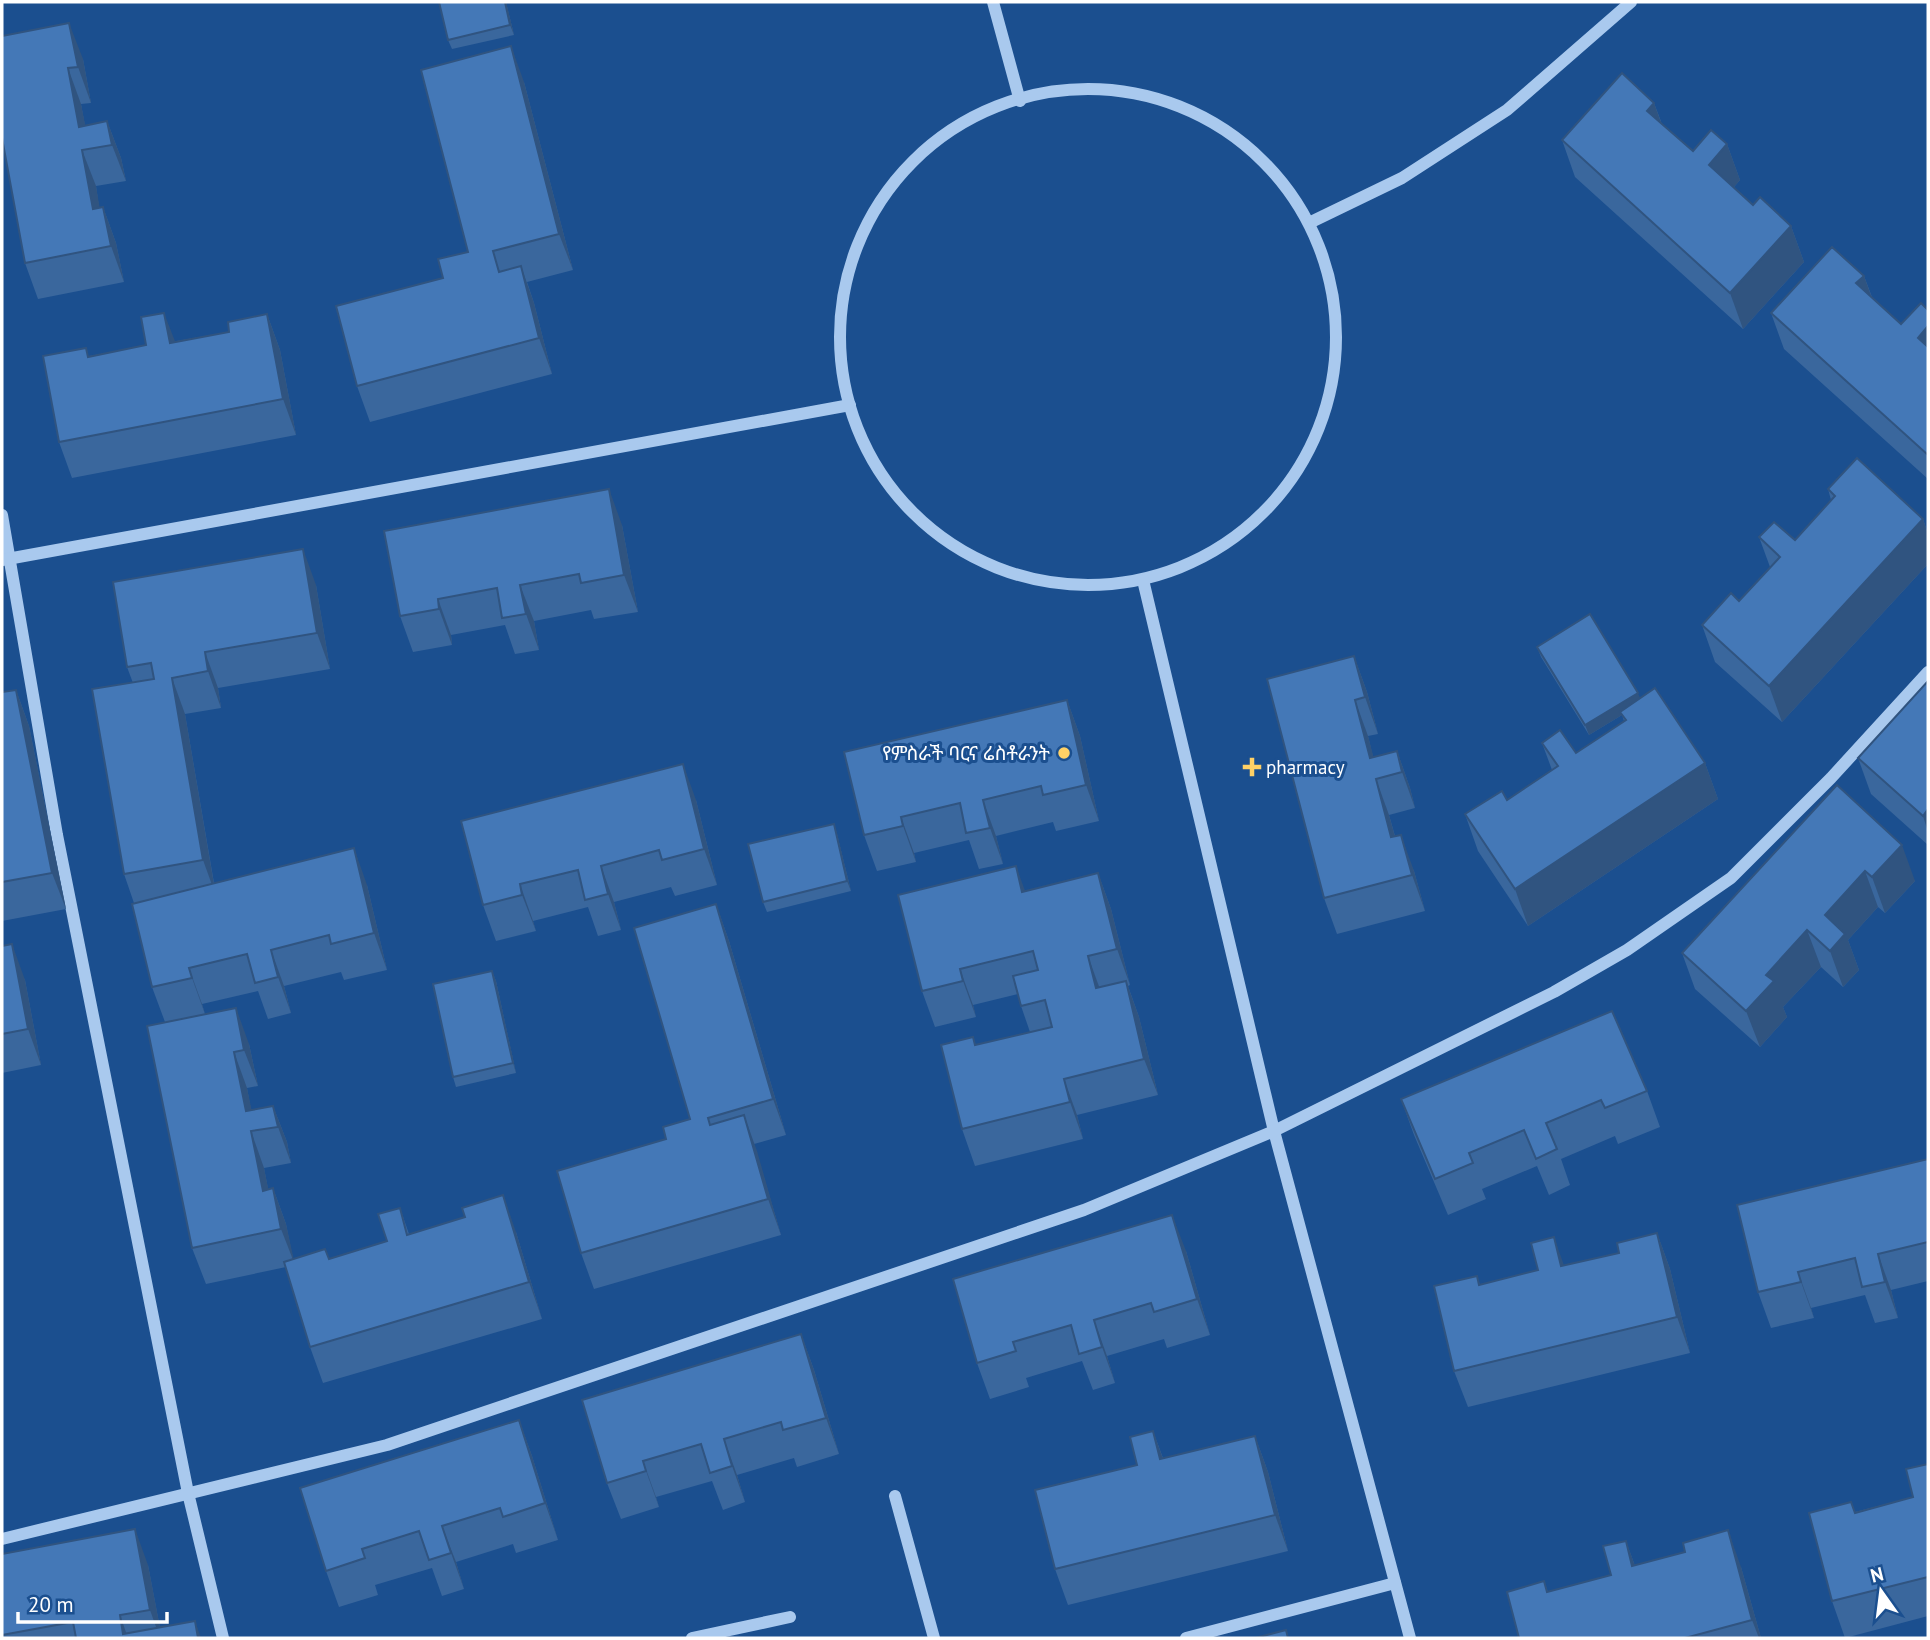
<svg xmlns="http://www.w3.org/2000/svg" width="1930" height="1640" font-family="'PT Sans','Noto Sans Ethiopic',sans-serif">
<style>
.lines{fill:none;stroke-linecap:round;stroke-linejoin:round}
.minor{stroke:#a9c9ee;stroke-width:12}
.wall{fill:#3a679d}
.shaded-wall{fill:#305480}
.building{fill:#4478b7;stroke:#305480;stroke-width:2}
.poi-dot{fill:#ffd166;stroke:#1b4f8f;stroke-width:2.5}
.labels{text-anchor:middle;stroke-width:6;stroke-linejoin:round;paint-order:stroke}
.poi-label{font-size:19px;fill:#fff;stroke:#1b4f8f;text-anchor:end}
</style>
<rect width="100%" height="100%" fill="#1b4f8f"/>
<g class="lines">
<g class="minor">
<polyline points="993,2 1020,101"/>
<circle cx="1088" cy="337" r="248"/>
<polyline points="1309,223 1402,178 1507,110 1631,2"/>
<polyline points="2,515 57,835 188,1493 223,1638"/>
<polyline points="2,560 850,405"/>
<polyline points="1143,580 1274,1131 1410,1638"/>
<polyline points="895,1496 934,1638"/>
<polyline points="2,1539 387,1445 1084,1210 1274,1131 1554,992 1627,950 1731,878 1831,778 1928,672"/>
<polyline points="692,1638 790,1617"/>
<polyline points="1186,1638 1395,1583"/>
</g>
</g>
<g class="wall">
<polygon points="439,2 506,2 514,35 452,49 448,40"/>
<polygon points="2,36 83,59 91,103 81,104 85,126 107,121 121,158 126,181 96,186 99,207 103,207 116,243 124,282 38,299 25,263"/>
<polygon points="524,82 573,270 527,282 534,303 552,374 370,422 357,386 443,278 468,252"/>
<polygon points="1654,103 1662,124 1693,151 1727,144 1740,180 1734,187 1753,205 1791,226 1804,262 1743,329 1575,177 1562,140"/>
<polygon points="1864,276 1872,297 1901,324 1928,310 1928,479 1784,349 1771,313"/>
<polygon points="267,314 280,350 296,435 72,478 59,442 89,356 229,332"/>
<polygon points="1828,489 1923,519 1928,534 1928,564 1782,722 1715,662 1702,625 1739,601 1770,567 1759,537 1795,540 1831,500"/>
<polygon points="622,525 638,612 594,619 591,610 534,621 539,650 515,654 505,625 451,635 452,645 413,652 400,616 384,531"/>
<polygon points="316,585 330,669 218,688 221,708 185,714 214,883 367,885 387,970 344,980 341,972 284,986 291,1013 268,1019 258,991 202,1004 205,1014 249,1044 258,1086 247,1088 251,1110 273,1106 287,1142 291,1163 264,1168 268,1189 273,1188 286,1224 293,1259 329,1259 387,1241 400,1208 409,1234 516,1232 542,1319 323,1383 310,1347 286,1267 206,1284 192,1248 165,1022 152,987 134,903 124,874 133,683 127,667"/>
<polygon points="1537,647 1640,698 1705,763 1718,799 1528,926 1478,851 1465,814 1507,800 1552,770 1542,743 1576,753 1624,721 1622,715 1589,735 1541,657"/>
<polygon points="1354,656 1367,692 1378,734 1368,736 1373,757 1397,751 1410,788 1415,808 1389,815 1395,836 1414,871 1425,911 1337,934 1324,898"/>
<polygon points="1928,681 1928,845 1871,794 1858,758"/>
<polygon points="16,690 29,726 66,909 2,921 2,692"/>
<polygon points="1067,700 1080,736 1099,821 1056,831 1053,822 996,836 1003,864 979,869 969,840 914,853 916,862 877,871 864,835"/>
<polygon points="1837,785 1915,881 1885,913 1878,907 1848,940 1859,970 1843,987 1821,967 1783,1007 1787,1017 1760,1047 1695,989 1682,953"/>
<polygon points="696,800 717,885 675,896 671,887 614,902 621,930 598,936 588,907 533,921 536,931 496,941 483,905 461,821"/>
<polygon points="834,824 837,834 851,891 767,912 763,902"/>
<polygon points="1098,873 1111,909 1130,985 1128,986 1139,1017 1158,1095 1077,1115 1083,1139 975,1166 962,1129 976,1045 1030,1032 1021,1006 1018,994 973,1005 976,1017 935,1027 922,991 1025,891"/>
<polygon points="716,904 729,941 786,1135 754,1144 781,1235 594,1289 581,1253 666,1139 690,1119"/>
<polygon points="2,946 25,980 41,1065 2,1073"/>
<polygon points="492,971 496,981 516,1073 456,1087 453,1077"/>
<polygon points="1647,1091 1660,1127 1618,1144 1615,1136 1561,1159 1570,1185 1549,1195 1537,1166 1482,1189 1486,1199 1448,1215 1414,1135 1401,1099"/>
<polygon points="1928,1159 1928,1281 1891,1290 1898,1318 1875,1323 1865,1295 1811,1308 1814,1318 1771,1328 1758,1292"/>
<polygon points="1657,1233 1670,1269 1690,1353 1468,1407 1454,1371 1477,1276 1480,1285 1619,1253"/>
<polygon points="1186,1251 1210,1335 1167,1348 1164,1339 1107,1356 1115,1383 1093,1390 1082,1361 1026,1378 1029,1387 990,1399 977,1363 953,1279"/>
<polygon points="801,1334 814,1370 839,1454 797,1467 794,1458 737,1475 745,1502 723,1510 712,1481 656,1497 659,1507 621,1519 607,1483"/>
<polygon points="519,1420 532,1456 558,1540 516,1553 513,1544 456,1562 464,1589 442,1596 432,1568 375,1585 378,1595 339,1607 326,1571"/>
<polygon points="1153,1431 1163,1458 1255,1436 1268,1472 1288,1551 1068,1605 1055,1569 1137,1465"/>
<polygon points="1928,1464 1928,1616 1845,1638 1832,1601 1855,1512 1913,1497"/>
<polygon points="1626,1541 1635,1566 1741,1567 1761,1638 1519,1638 1544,1581 1548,1592 1611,1575"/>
<polygon points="2,1554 148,1565 160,1628 201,1638 2,1638"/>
</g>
<g class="shaded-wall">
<polygon points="505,2 506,2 514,35 510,25"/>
<polygon points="69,23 83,59 91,103 78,67"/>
<polygon points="511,46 524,82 573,270 559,234"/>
<polygon points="68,68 81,104 90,149 79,127"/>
<polygon points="1654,103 1667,139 1647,111"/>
<polygon points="107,121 121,158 126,181 112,145"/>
<polygon points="1727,144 1740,180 1722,201 1709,165"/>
<polygon points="82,150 96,186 106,245 93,209"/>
<polygon points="103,207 116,243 124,282 111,246"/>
<polygon points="1791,226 1804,262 1743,329 1730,293"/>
<polygon points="521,266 534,303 552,374 539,338"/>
<polygon points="1864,276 1877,312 1856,283"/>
<polygon points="164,313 178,349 170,343"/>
<polygon points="267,314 280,350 296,435 283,399"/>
<polygon points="1928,326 1928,365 1918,338"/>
<polygon points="609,489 622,525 638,612 624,575"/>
<polygon points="1923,519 1928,534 1928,564 1782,722 1769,686"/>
<polygon points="303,549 316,585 330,669 317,633"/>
<polygon points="520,585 534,621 539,650 526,614"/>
<polygon points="438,599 451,635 452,645 439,609"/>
<polygon points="205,652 218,688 221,708 208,671"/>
<polygon points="1354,656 1367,692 1378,734 1365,697"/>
<polygon points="172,678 185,714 216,896 203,860"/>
<polygon points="16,690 29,726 66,909 52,873"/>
<polygon points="1638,693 1642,703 1620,712 1622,715 1589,735 1585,725"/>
<polygon points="1067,700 1080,736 1099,821 1086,785"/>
<polygon points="1355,700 1368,736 1379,778 1370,758"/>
<polygon points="1397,751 1410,788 1415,808 1402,772"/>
<polygon points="1705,763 1718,799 1528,926 1515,889"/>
<polygon points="683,764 696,800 717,885 704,849"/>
<polygon points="1376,779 1389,815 1405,873 1391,837"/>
<polygon points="983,800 996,836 1003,864 990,828"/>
<polygon points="1928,809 1928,832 1923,816"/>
<polygon points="901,817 914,853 916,862 903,826"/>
<polygon points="834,824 837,834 851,891 847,881"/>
<polygon points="1401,835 1414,871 1425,911 1412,875"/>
<polygon points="1902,845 1915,881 1885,913 1872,877"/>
<polygon points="354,848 367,885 387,970 374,933"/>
<polygon points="601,866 614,902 621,930 608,894"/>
<polygon points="1016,866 1029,902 1022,892"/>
<polygon points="1865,871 1878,907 1848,940 1859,970 1843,987 1830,951 1825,915"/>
<polygon points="1098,873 1111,909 1130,985 1117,949"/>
<polygon points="520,884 533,921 536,931 522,895"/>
<polygon points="716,904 729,941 786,1135 773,1099"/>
<polygon points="1807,930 1821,967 1783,1007 1787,1017 1760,1047 1746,1011 1766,975"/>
<polygon points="12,944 25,980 41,1065 28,1029"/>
<polygon points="271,950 284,986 291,1013 278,977"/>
<polygon points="1088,956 1101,992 1096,988"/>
<polygon points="189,968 202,1004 205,1014 192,978"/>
<polygon points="960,969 973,1005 976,1017 963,981"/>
<polygon points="492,971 496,981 516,1073 513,1063"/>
<polygon points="1126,981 1139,1017 1158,1095 1144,1059"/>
<polygon points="236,1008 249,1044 258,1086 244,1050"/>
<polygon points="234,1052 247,1088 256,1131 246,1111"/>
<polygon points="1064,1079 1077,1115 1083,1139 1070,1102"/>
<polygon points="273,1106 287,1142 291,1163 278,1127"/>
<polygon points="744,1115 757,1151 781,1235 768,1199"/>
<polygon points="251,1131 264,1168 276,1227 263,1191"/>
<polygon points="273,1188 286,1224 295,1265 281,1229"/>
<polygon points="503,1195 516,1232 542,1319 529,1282"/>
<polygon points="1172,1215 1186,1251 1210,1335 1197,1299"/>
<polygon points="1657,1233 1670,1269 1690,1353 1677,1317"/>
<polygon points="1554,1237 1567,1274 1561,1266"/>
<polygon points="1878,1254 1891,1290 1898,1318 1885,1282"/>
<polygon points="1798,1272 1811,1308 1814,1318 1801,1282"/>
<polygon points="1094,1320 1107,1356 1115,1383 1102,1347"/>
<polygon points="801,1334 814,1370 839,1454 826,1418"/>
<polygon points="519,1420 532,1456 558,1540 545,1503"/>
<polygon points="1153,1431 1166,1467 1160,1459"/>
<polygon points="1255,1436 1268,1472 1288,1551 1275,1515"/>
<polygon points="724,1439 737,1475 745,1502 732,1466"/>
<polygon points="643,1461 656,1497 659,1507 646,1471"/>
<polygon points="442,1526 456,1562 464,1589 451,1553"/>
<polygon points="135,1529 148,1565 162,1638 160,1638 150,1610"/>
<polygon points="1728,1530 1741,1567 1761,1638 1759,1638 1752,1620"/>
<polygon points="1626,1541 1639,1577 1632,1566"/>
<polygon points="120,1615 128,1638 123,1634"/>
<polygon points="195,1621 201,1638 198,1638"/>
</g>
<g class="building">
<polygon points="439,2 505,2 510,25 448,40"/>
<polygon points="69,23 78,67 68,68 79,127 107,121 112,145 82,150 93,209 103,207 111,246 25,263 2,138 2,36"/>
<polygon points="511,46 559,234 493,251 499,272 521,266 539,338 357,386 336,306 443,278 438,259 468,252 421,70"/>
<polygon points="1622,73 1654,103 1647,111 1693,151 1711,130 1727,144 1709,165 1753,205 1760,197 1791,226 1730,293 1562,140"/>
<polygon points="1832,247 1864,276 1856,283 1901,324 1921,303 1928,310 1928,326 1918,338 1928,347 1928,455 1771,313"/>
<polygon points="164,313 170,343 229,332 228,322 267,314 283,399 59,442 43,356 86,348 88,357 146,345 141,317"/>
<polygon points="1857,458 1923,519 1769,686 1702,625 1731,593 1739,601 1780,557 1759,537 1774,522 1795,540 1835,496 1828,489"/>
<polygon points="609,489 624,575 581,583 579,574 520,585 526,614 502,618 497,588 438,599 439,609 400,616 384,531"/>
<polygon points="303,549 317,633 205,652 208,671 172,678 203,860 124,874 92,689 154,679 151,663 127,667 113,582"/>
<polygon points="1590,614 1638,693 1585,725 1537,647"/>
<polygon points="1354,656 1365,697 1355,700 1370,758 1397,751 1402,772 1376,779 1391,837 1401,835 1412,875 1324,898 1267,679"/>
<polygon points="1928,681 1928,809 1923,816 1858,758"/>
<polygon points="1655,688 1705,763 1515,889 1465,814 1502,791 1507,800 1558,766 1542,743 1560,730 1576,753 1626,720 1620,712"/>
<polygon points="16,690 52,873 2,882 2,692"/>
<polygon points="1067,700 1086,785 1043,795 1041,786 983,800 990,828 966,833 960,803 901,817 903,826 864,835 844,752"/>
<polygon points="683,764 704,849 662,860 659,850 601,866 608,894 585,900 578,870 520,884 522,895 483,905 461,821"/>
<polygon points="1837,785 1902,845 1872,877 1865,871 1825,915 1845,934 1830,951 1807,930 1766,975 1774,981 1746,1011 1682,953"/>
<polygon points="834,824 847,881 763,902 748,844"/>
<polygon points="354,848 374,933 331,944 329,935 271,950 278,977 255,983 247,954 189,968 192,978 152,987 132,904"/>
<polygon points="1016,866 1022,892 1098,873 1117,949 1088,956 1096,988 1126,981 1144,1059 1064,1079 1070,1102 962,1129 941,1045 973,1037 975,1045 1052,1027 1045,1000 1021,1006 1013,976 1038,970 1033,951 960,969 963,981 922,991 898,895"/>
<polygon points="716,904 773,1099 708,1118 710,1125 744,1115 768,1199 581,1253 557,1171 666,1139 663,1127 690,1119 634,928"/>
<polygon points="12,944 28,1029 2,1034 2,946"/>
<polygon points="492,971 513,1063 453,1077 433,984"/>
<polygon points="236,1008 244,1050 234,1052 246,1111 273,1106 278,1127 251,1131 263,1191 273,1188 281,1229 192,1248 147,1026"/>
<polygon points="1612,1011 1647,1091 1605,1108 1601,1100 1546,1123 1557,1149 1536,1159 1524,1130 1469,1153 1473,1163 1435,1179 1401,1099"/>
<polygon points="1928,1159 1928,1242 1878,1254 1885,1282 1862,1287 1855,1258 1798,1272 1801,1282 1758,1292 1737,1205"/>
<polygon points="503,1195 529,1282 310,1347 284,1262 325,1249 329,1259 387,1241 378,1214 400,1208 407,1235 465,1217 462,1208"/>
<polygon points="1172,1215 1197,1299 1154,1312 1151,1303 1094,1320 1102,1347 1079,1354 1071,1325 1013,1342 1016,1351 977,1363 953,1279"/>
<polygon points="1657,1233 1677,1317 1454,1371 1434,1286 1477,1276 1479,1285 1538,1270 1531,1243 1554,1237 1561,1266 1619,1253 1617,1243"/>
<polygon points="801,1334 826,1418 783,1430 781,1422 724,1439 732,1466 710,1473 701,1444 643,1461 646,1471 607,1483 582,1400"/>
<polygon points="519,1420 545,1503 503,1517 500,1508 442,1526 451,1553 429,1560 419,1531 362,1549 365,1558 326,1571 300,1488"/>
<polygon points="1153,1431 1160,1459 1255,1436 1275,1515 1055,1569 1035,1490 1137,1465 1130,1437"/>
<polygon points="1928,1464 1928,1577 1832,1601 1809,1513 1851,1502 1855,1513 1913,1497 1906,1469"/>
<polygon points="135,1529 150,1610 120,1615 123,1634 195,1621 198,1638 76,1638 73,1622 2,1635 2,1554"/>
<polygon points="1728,1530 1752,1620 1685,1638 1519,1638 1507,1592 1544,1581 1547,1592 1611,1575 1603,1546 1626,1541 1632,1566 1685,1552 1683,1543"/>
<polygon points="1286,1630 1288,1638 1255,1638"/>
</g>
<g class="poi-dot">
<circle cx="1064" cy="753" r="7"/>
<path d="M1248.5 756.5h7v7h7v7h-7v7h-7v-7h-7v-7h7z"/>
</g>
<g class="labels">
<g class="poi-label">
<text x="1050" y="760">የምስራች ባርና ሬስቶራንት</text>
<text x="1266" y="774" text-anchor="start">pharmacy</text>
</g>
</g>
<rect width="1930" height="1640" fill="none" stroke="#ffffff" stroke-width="7"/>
<g transform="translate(1881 1591) rotate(346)" stroke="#1b4f8f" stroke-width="5" paint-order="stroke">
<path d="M0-5L12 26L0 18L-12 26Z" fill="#ffffff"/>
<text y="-10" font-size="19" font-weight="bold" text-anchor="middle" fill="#ffffff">N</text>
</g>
<path d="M18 1612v10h149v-10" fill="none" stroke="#ffffff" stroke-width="3.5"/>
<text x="28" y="1612" font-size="21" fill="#ffffff" stroke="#1b4f8f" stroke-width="5" paint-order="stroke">20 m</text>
</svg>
